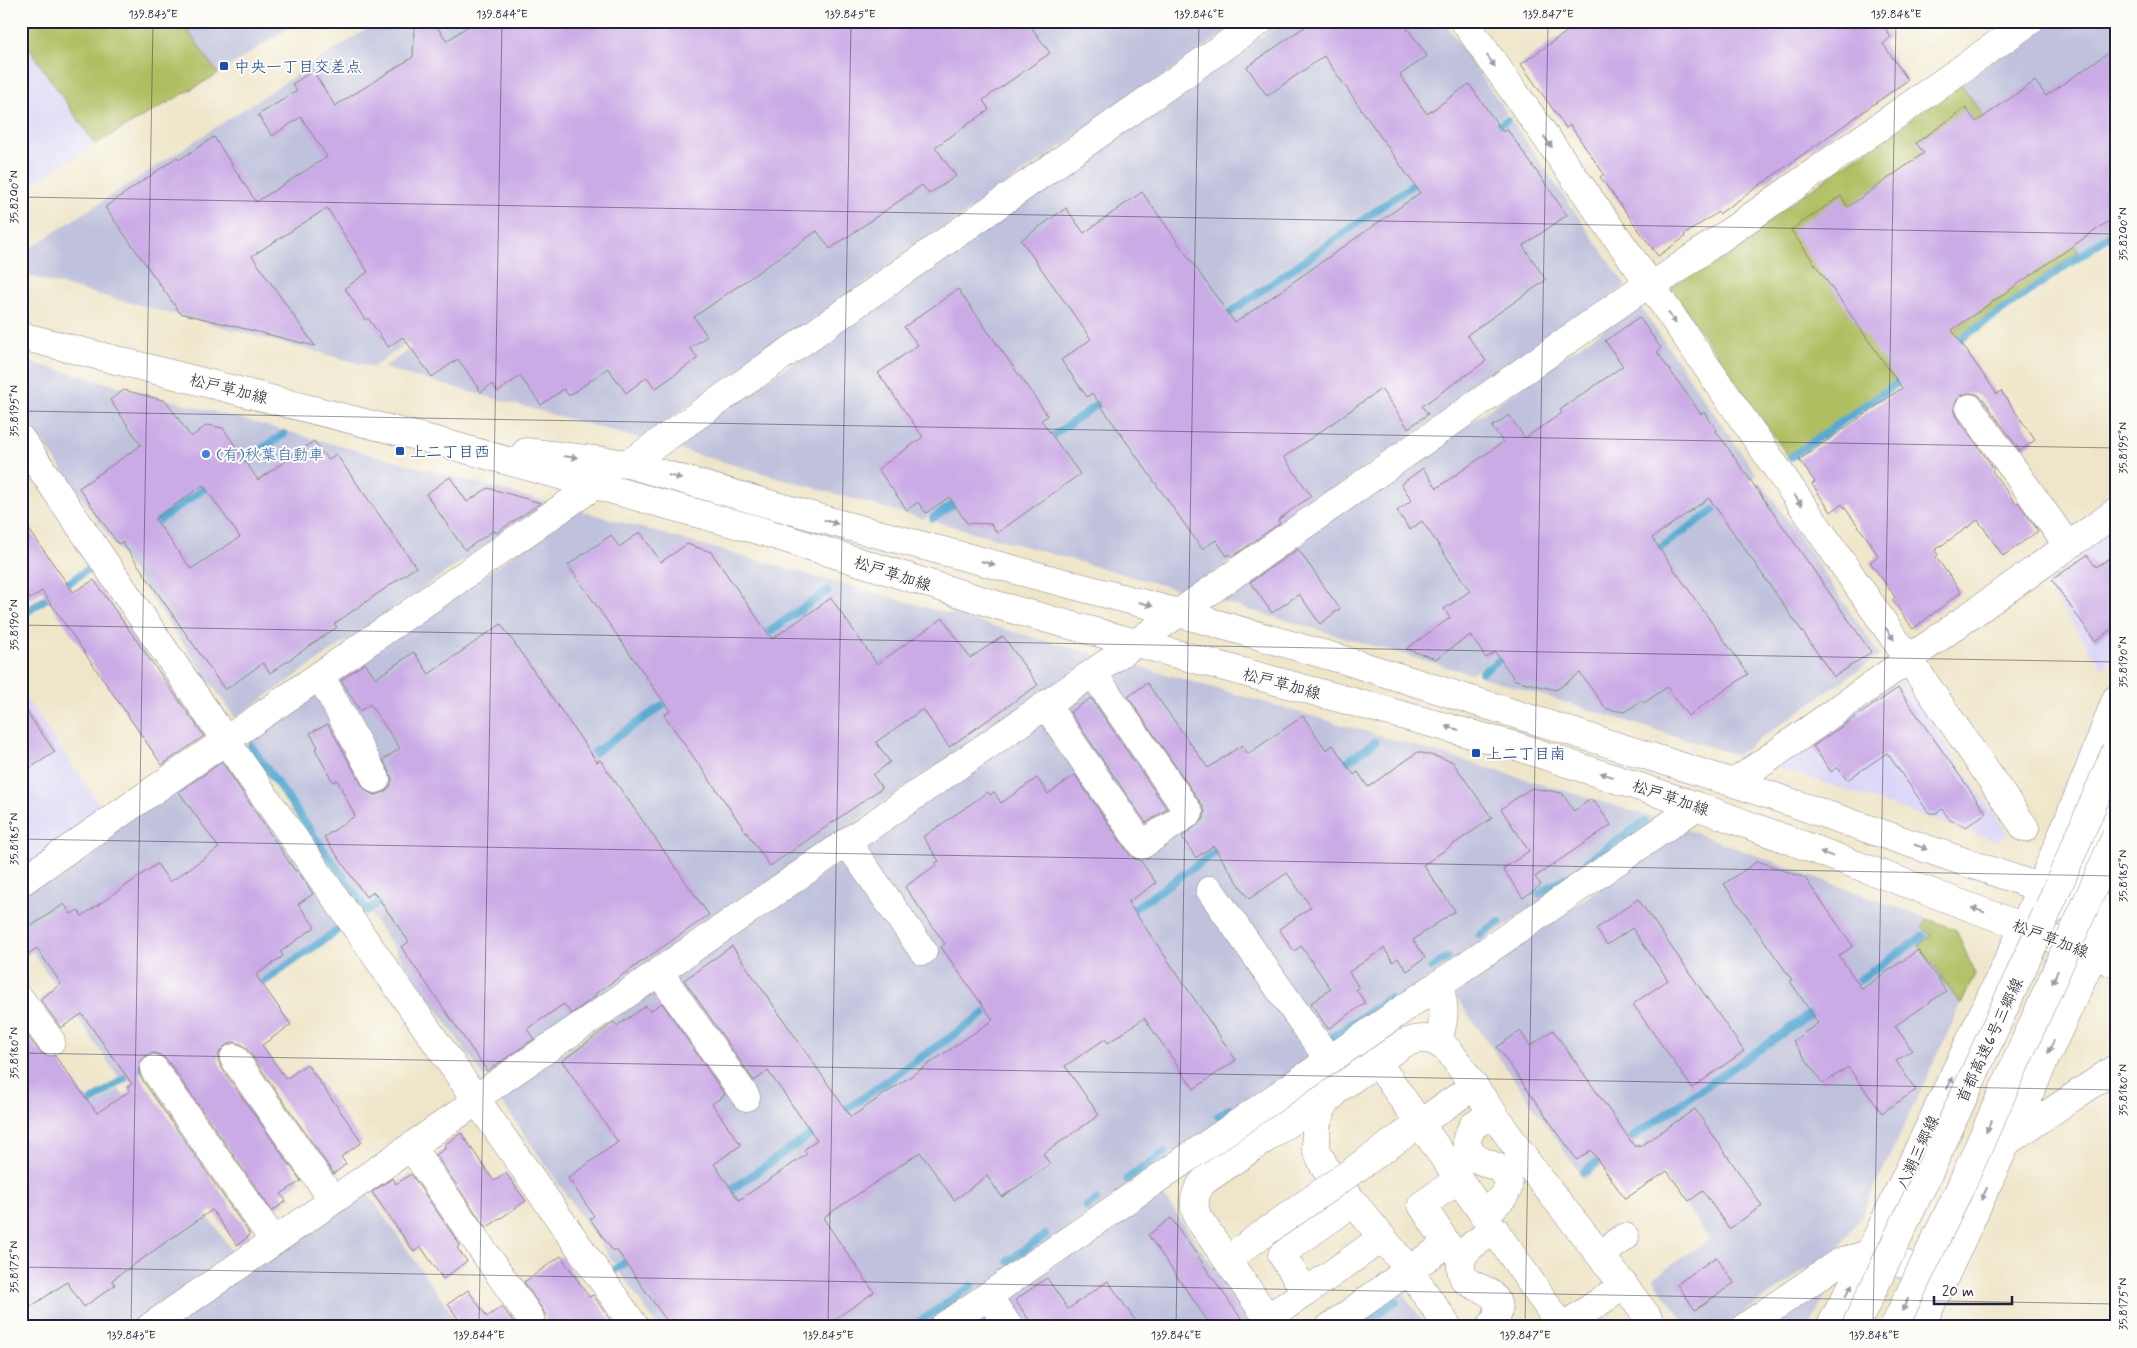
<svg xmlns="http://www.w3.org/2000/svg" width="2137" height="1348" font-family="Mynerve,'Klee One',sans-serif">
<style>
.built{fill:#dad6f7}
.industrial{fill:#c0c2dd}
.green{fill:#afbe61;stroke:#68704e}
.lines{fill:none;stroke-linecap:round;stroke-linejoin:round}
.stream{stroke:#57aad3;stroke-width:8}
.building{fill:#cbabe6;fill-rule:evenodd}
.minor-casing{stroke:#888482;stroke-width:29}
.major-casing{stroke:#888482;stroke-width:29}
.minor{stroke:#fff;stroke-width:28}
.major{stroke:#fff;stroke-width:28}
.minor-bridge-casing{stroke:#888482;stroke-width:29;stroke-linecap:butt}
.highway-bridge-casing{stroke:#888482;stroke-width:29;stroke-linecap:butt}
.minor-bridge{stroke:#fff;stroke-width:28}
.highway-bridge{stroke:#fff;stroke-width:28}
.oneway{fill:#9c9ca7}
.ticks{fill:none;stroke:#22223b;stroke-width:1;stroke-opacity:0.45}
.transit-dot{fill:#1a4fb4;stroke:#fdfcf7;stroke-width:2}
.shop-dot{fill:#3f7fe0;stroke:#fdfcf7;stroke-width:2}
.labels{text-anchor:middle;stroke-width:4;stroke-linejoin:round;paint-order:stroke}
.transit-label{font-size:16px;fill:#164399;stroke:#fdfcf7;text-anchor:start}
.street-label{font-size:16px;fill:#22223b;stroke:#fdfcf7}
.shop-label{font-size:16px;fill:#366cbe;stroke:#fdfcf7;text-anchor:start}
.neatline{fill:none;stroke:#22223b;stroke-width:2}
.ticks-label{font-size:12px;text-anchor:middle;fill:#22223b}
</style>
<rect width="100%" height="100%" fill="#fdfcf7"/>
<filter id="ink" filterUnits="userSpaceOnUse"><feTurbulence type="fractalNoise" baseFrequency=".02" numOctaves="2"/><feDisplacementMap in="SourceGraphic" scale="10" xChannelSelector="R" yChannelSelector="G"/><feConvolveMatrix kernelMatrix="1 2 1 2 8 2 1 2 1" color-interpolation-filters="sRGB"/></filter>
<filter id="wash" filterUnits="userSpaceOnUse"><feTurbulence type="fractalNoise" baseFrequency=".0096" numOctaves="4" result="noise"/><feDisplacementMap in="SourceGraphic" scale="20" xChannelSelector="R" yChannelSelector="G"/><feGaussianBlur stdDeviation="1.12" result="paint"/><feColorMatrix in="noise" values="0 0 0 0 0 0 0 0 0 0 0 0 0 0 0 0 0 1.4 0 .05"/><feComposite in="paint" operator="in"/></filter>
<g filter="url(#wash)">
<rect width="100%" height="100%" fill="#efe6c9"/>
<g class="built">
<polygon points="21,37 95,144 21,191"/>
<polygon points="2116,526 2116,641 2104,670 2041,579"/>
<polygon points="1900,679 2008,835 1996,841 1777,767"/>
<polygon points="21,691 107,815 21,874"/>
</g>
<g class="industrial">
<polygon points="181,21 299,21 218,74"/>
<polygon points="379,21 592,21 684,150 373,367 21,274 21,254"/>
<polygon points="867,21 1242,21 641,439 383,368 871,28"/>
<polygon points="1283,21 1443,21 1507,113 924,519 671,447"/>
<polygon points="2045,21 2116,21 2116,226 2079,252 1961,84"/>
<polygon points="1512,121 1626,286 1186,592 935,521"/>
<polygon points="1639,305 1757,475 1471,674 1215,600"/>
<polygon points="21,360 293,433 547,502 235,718 21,410"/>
<polygon points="1761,482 1880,655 1737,755 1482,677"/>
<polygon points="578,510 1097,655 485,1078 248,739"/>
<polygon points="1127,663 1385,737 1659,819 926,1327 658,1327 499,1098"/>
<polygon points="221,751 341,924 119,1078 21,935 21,890"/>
<polygon points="1685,829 1928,919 1923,927 1931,936 1919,945 1961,1005 1862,1215 1840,1246 1723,1327 1687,1327 1653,1278 1709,1239 1640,1140 1584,1179 1452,991"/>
<polygon points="119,1089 235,1255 130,1327 36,1327 21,1306 21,1156"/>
<polygon points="366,1190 461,1327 169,1327"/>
<polygon points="1161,1192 1255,1327 966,1327"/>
<polygon points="1823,1285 1827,1292 1809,1327 1763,1327"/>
<polygon points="1403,1293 1427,1327 1354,1327"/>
</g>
<g class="green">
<polygon points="21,21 181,21 218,74 95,144 21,37"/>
<polygon points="1961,84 2079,252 1788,456 1670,288"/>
<polygon points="1928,919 1956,930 1975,974 1961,1005 1919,945 1931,936 1923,927"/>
</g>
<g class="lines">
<g class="stream">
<polyline points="1491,130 1507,120"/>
<polyline points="1220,319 1422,178"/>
<polyline points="1952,345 2116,231"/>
<polyline points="1046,440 1106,398"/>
<polyline points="1791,457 1906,377"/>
<polyline points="237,466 284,434"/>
<polyline points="933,518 962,498"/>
<polyline points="149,527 213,482"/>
<polyline points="1651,554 1724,503"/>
<polyline points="21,616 90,568"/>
<polyline points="760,638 827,591"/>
<polyline points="1482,672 1509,653"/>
<polyline points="251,746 367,911 389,895"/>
<polyline points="585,759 672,699"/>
<polyline points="1339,767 1375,742"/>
<polyline points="1587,861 1644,822"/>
<polyline points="1539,894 1566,877"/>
<polyline points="1125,915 1224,846"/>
<polyline points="1480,935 1499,922"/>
<polyline points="1432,968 1447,958"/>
<polyline points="1849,987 1923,936"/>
<polyline points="255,988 338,930"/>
<polyline points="1332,1037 1389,998"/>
<polyline points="82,1108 165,1050"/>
<polyline points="838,1115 995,1006"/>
<polyline points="1218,1116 1230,1108"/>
<polyline points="1621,1145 1819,1008"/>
<polyline points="1583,1172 1606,1156"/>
<polyline points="1127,1179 1165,1152"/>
<polyline points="725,1194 820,1128"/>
<polyline points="1086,1207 1096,1200"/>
<polyline points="1008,1261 1045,1235"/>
<polyline points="616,1269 633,1257"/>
<polyline points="912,1327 971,1286"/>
<polyline points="1359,1327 1396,1301"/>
</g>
</g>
<g id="blocks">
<g class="building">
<polygon points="426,21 433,21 447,41 475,21 1027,21 1050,53 983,100 989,110 935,147 956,176 929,194 922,185 830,249 817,231 694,317 707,336 690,348 698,358 655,389 647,377 626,393 608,368 569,396 564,389 541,405 520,376 498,392 492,384 481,392 458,359 432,377 403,337 388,347 368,318 365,320 345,288 368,272 327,208 252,256 315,346 180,313 105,207 177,157 179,160 214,137 256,202 327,157 301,117 272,136 258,115 297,91 292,84 313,71 335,106 413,57 414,29"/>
<polygon points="1313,21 1402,21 1427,56 1400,75 1427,114 1469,84 1503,132 1507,129 1567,215 1523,246 1546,280 1467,335 1486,361 1422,406 1428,414 1408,428 1381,389 1284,457 1311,496 1278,520 1280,523 1232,557 1230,554 1227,556 1216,540 1202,549 1092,393 1087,397 1061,360 1091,339 1021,240 1066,208 1084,233 1142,192 1235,323 1420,193 1324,56 1267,96 1247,67"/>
<polygon points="1582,21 1880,21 1891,37 1883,44 1908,80 1719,214 1718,212 1684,235 1685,237 1658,256 1600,177 1604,174 1570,125 1566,128 1521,64"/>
<polygon points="2116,47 2116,216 1952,330 1997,394 2001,391 2035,440 2020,451 1983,399 1977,394 1968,393 1961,396 1956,401 1954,409 1957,417 1994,469 1992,471 2016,504 2018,502 2038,531 2003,556 1978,520 1935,550 1938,555 1936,557 1961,592 1913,629 1892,600 1895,597 1870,562 1878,556 1867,538 1842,504 1831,512 1812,484 1815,482 1799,460 1902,388 1791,230 1841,196 1848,207 1924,153 1916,143 1966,108 1976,122 2035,81 2046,96"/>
<polygon points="958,289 1048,416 1041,420 1080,474 997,533 991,524 967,523 949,497 926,513 918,502 907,510 878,469 923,437 878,373 918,345 904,327"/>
<polygon points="1639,317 1661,348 1657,352 1701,414 1704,412 1717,430 1716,431 1871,652 1834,677 1709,498 1652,538 1748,674 1688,716 1667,687 1644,703 1642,700 1625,712 1606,709 1580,673 1556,690 1515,680 1495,652 1486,658 1470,635 1436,659 1406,649 1450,618 1444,609 1470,591 1422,521 1410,530 1397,511 1412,500 1401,484 1423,468 1437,488 1503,442 1492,427 1509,415 1525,438 1562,413 1560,410 1623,366 1605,341"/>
<path d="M124,390L166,401L191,437L207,425L223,428L258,480L314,441L328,460L336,454L416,567L334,624L337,627L270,673L263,663L225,690L122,542L118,544L79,488L141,445L110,400ZM203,485L240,537L191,569L155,519Z"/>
<polygon points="450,477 467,502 488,488 541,503 496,533 494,530 465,550 426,494"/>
<polygon points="21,518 73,592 94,580 204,736 162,765 42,591 30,599 21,587"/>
<polygon points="640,532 661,562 687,544 711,552 772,639 831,598 877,664 943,618 970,658 1003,636 1038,685 949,747 923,709 876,742 890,762 873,775 882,788 770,866 664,715 670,711 568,565 611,535 619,547"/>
<polygon points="1298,549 1340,609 1320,624 1299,594 1272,613 1250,582"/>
<polygon points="2116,554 2116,626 2095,641 2052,580 2087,555 2096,567"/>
<polygon points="501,624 597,762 600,760 709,915 595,994 596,996 571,1014 564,1004 527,1029 534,1039 487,1071 401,947 409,942 374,892 366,897 324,837 355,816 337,780 333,782 315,749 318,747 310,733 328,724 363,787 368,792 375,795 384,792 390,787 392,779 383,760 400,748 370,704 360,711 341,680 365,663 376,678 414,652 429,674"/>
<polygon points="1147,683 1208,768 1242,745 1248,754 1303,716 1326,750 1333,745 1354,775 1358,772 1368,787 1418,752 1452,761 1492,818 1423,865 1455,911 1413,940 1425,958 1407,971 1398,958 1393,962 1384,948 1349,972 1359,988 1356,989 1365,1003 1328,1029 1311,1003 1331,989 1301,946 1294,951 1279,929 1311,907 1287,873 1249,899 1213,846 1196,858 1182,837 1203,820 1205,812 1202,805 1128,697"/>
<polygon points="1898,688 1986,813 1966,827 1950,820 1942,809 1937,813 1929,813 1887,753 1847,780 1837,767 1831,772 1813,746"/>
<polygon points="1091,698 1167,809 1146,823 1070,712"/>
<polygon points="21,704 55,752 21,774"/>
<polygon points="222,762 295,871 297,870 313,894 298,904 315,927 280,952 283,956 256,975 291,1025 262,1045 286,1079 307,1064 362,1142 341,1157 346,1164 334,1174 247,1049 241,1044 233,1042 225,1046 220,1051 218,1059 221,1067 301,1181 281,1194 286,1201 272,1211 167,1060 160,1055 153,1053 146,1056 140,1063 139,1071 141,1078 249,1233 248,1237 237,1245 212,1210 112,1280 115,1285 84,1307 67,1282 29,1308 21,1298 21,1027 39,1051 45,1055 55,1056 97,1113 130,1091 127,1087 132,1084 82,1014 61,1028 40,999 61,984 37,948 21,959 21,933 64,904 71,914 78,910 82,916 157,864 170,882 219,848 179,792"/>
<polygon points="1075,775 1129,854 1135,859 1140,860 1156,883 1128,902 1236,1060 1194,1089 1144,1018 1108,1043 1105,1039 1065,1066 1099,1115 1043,1154 1050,1164 1002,1197 987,1176 954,1200 920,1152 823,1218 874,1292 824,1327 671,1327 616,1249 613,1251 590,1219 594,1216 568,1178 618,1142 562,1061 614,1022 617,1026 646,1006 650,1011 662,1003 725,1095 712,1104 741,1145 714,1164 739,1200 807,1154 804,1150 817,1140 768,1071 754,1081 684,980 732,946 851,1117 993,1020 941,947 945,944 905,887 936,865 935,863 939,861 923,837 988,792 990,795 994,792 1001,803 1037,778 1048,794"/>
<polygon points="1531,788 1562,793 1574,811 1591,799 1593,803 1595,802 1611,825 1535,877 1541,885 1523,898 1503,869 1529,851 1501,809"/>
<polygon points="1758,861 1805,878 1853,946 1839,956 1862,989 1918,950 1946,991 1895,1026 1912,1050 1896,1061 1916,1090 1882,1113 1848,1067 1823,1084 1793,1041 1818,1023 1790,981 1792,980 1724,884"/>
<polygon points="1638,899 1744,1051 1692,1088 1633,1004 1668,980 1632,928 1607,945 1596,929"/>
<polygon points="1553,1030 1635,1147 1638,1145 1639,1147 1695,1109 1762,1206 1729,1229 1703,1191 1689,1201 1667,1171 1625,1199 1591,1150 1577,1160 1497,1047 1520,1031 1530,1046"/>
<polygon points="461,1133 494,1181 506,1173 526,1201 486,1228 436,1155 446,1148 444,1145"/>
<polygon points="411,1174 460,1245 457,1248 467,1261 443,1279 421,1247 414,1252 372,1192 393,1178 396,1184"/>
<polygon points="1171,1218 1247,1327 1212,1327 1148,1235"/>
<polygon points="561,1256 589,1297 593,1295 615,1327 542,1327 546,1317 543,1310 524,1282"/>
<polygon points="1716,1257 1734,1283 1695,1310 1677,1284"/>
<polygon points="1047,1278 1068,1309 1108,1281 1140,1327 1034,1327 1015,1300"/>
<polygon points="468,1290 487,1317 502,1306 517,1327 464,1327 448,1304"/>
</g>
</g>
</g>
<g filter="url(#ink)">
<use href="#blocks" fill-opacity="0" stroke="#888482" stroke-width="1"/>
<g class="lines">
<defs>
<g id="minor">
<polyline points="1464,21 1649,283 2025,828"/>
<polyline points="1651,287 2030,21"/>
<polyline points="1970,408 2068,546"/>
<polyline points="21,439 226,741 635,1327"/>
<polyline points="628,464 1260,21"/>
<polyline points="320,675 376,779"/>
<polyline points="1046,705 1142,845 1189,813 1093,673"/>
<polyline points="1734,783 2116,512"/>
<polyline points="847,842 923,951"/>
<polyline points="21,882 595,485"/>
<polyline points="1210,890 1329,1060"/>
<polyline points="659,972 746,1097"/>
<polyline points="21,1000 51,1041"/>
<path d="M1437,1042C1446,1018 1445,1008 1439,984"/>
<polyline points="234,1058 333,1200"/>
<polyline points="1377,1062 1562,1327"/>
<polyline points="154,1069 274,1241"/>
<polyline points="1332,1096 1324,1104 1316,1125 1316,1148 1325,1168 1409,1270 1447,1244 1422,1205 1459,1179"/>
<polyline points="476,1098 1136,643 1649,283"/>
<polyline points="1406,1133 1474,1086"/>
<polyline points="2008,1141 2116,1068"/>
<polyline points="411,1147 530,1318"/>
<path d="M1483,1214C1499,1202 1519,1189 1501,1169L1479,1160L1471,1154L1467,1144V1138L1473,1126L1493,1113"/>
<polyline points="1600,1255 1625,1237"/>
<polyline points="1306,1292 1382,1238"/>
<polyline points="988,1296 1009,1327"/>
<polyline points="1268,1318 1306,1292 1282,1255 1286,1250 1353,1203"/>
<polyline points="150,1327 477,1101"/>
<polyline points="943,1327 1697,806"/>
<path d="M1274,1327L1198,1218C1192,1203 1194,1193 1204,1181L1403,1044C1422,1035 1435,1038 1450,1052L1529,1165L1611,1269L1647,1316L1651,1327"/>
<polyline points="1330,1327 1409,1270 1448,1327"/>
<path d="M1490,1327C1495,1321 1498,1317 1498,1309C1497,1288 1476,1290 1464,1279C1452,1252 1476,1243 1495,1230"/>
<polyline points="1563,1327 1624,1285"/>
<polyline points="1745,1327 1838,1263 1869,1254 1944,1276"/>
</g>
<g id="major">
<polyline points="21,336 436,441 761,531 1000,606 1519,747 1697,806 2024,927 2116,964"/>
<polyline points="526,452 628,464 840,524 1179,613 1344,660 1734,783 2041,888 2116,918"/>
<polyline points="2053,910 2064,897 2087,863 2116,794"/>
<polyline points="1830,1327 1869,1254 2024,927 2089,770 2116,699"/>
<polyline points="1920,1327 1945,1276 2116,905"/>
</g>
</defs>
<use href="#minor" class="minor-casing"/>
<use href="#major" class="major-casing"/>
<use href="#minor" class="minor"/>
<use href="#major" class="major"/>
<defs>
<polyline id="minor-bridge" points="1243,1248 1405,1134"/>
<g id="highway-bridge">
<polyline points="1855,1327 1929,1172 2033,945 2116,750"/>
<polyline points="1894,1327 1962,1184 2116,836"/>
</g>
</defs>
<use href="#minor-bridge" class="minor-bridge-casing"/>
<use href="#highway-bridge" class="highway-bridge-casing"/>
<use href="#minor-bridge" class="minor-bridge"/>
<use href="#highway-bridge" class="highway-bridge"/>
</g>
<defs><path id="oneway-solid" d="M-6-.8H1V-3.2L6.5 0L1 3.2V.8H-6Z" transform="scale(1.25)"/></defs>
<g class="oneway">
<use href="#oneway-solid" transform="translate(1491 61) rotate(55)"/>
<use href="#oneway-solid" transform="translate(1548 142) rotate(54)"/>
<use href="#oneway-solid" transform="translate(1672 318) rotate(56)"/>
<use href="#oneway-solid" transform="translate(571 457) rotate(7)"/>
<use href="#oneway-solid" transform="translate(675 477) rotate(16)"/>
<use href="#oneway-solid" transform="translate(1798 500) rotate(55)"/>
<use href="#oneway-solid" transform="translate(831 522) rotate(16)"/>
<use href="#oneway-solid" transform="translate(988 563) rotate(15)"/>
<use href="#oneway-solid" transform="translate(1146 604) rotate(15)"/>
<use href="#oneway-solid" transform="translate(1890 634) rotate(55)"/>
<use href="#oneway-solid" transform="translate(1452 728) rotate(-165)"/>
<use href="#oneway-solid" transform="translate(1607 775) rotate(-162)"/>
<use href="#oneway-solid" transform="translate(1921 847) rotate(19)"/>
<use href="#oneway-solid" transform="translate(1826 854) rotate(-160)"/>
<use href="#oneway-solid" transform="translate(1978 910) rotate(-160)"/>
<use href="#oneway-solid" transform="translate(2055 977) rotate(114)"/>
<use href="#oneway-solid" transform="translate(2051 1047) rotate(115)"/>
<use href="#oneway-solid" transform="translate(1950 1083) rotate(-65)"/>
<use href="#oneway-solid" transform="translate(1989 1126) rotate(114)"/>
<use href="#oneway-solid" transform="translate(1984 1194) rotate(115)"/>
<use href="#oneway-solid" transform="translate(1849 1290) rotate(-61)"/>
<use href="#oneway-solid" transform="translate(1905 1305) rotate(116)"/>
</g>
</g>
<path class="ticks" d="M21,197L2116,234M21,411L2116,448M21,625L2116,662M21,839L2116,876M21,1053L2116,1090M21,1267L2116,1304M131,1327L153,21M479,1327L502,21M828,1327L851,21M1176,1327L1199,21M1525,1327L1548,21M1873,1327L1896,21"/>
<g class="transit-dot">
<rect x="219" y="61" width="10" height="10" rx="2.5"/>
<rect x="395" y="446" width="10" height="10" rx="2.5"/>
<rect x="1471" y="748" width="10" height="10" rx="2.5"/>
</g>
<circle class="shop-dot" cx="206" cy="454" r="5"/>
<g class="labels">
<g class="transit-label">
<text x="234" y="72">中央一丁目交差点</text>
<text x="410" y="457">上二丁目西</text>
<text x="1486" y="759">上二丁目南</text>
</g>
<g class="street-label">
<text transform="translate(229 388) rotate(14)" y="6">松戸草加線</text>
<text transform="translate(893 573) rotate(18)" y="6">松戸草加線</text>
<text transform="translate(1282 683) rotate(15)" y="6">松戸草加線</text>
<text transform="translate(1671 797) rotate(19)" y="6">松戸草加線</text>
<text transform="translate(2051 938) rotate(21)" y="6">松戸草加線</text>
<text transform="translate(1989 1040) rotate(-65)" y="6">首都高速6号三郷線</text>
<text transform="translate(1917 1152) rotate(-65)" y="6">八潮三郷線</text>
</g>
<g class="shop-label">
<text x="216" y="460">(有)秋葉自動車</text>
</g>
</g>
<rect width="2137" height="1348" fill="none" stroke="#fdfcf7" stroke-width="55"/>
<path d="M1934 1296v8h78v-8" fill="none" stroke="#22223b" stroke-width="2.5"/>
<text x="1942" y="1296" font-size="15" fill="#22223b" stroke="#fdfcf7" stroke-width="4" paint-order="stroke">20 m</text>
<rect x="28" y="28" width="2082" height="1292" class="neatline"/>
<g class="ticks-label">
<text x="153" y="18">139.843°E</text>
<text x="502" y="18">139.844°E</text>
<text x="850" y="18">139.845°E</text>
<text x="1199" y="18">139.846°E</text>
<text x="1548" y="18">139.847°E</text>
<text x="1896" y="18">139.848°E</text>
<text transform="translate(14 197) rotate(-90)" y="4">35.8200°N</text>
<text transform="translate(2123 234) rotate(-90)" y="4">35.8200°N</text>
<text transform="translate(14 411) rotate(-90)" y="4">35.8195°N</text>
<text transform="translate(2123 448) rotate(-90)" y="4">35.8195°N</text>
<text transform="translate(14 625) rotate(-90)" y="4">35.8190°N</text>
<text transform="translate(2123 662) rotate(-90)" y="4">35.8190°N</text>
<text transform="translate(14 839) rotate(-90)" y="4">35.8185°N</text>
<text transform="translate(2123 876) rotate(-90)" y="4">35.8185°N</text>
<text transform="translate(14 1053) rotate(-90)" y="4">35.8180°N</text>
<text transform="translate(2123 1090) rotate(-90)" y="4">35.8180°N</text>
<text transform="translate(14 1267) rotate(-90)" y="4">35.8175°N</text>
<text transform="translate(2123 1304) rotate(-90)" y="4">35.8175°N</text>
<text x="131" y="1339">139.843°E</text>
<text x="479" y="1339">139.844°E</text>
<text x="828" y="1339">139.845°E</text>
<text x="1176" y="1339">139.846°E</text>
<text x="1525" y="1339">139.847°E</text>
<text x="1874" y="1339">139.848°E</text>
</g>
</svg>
